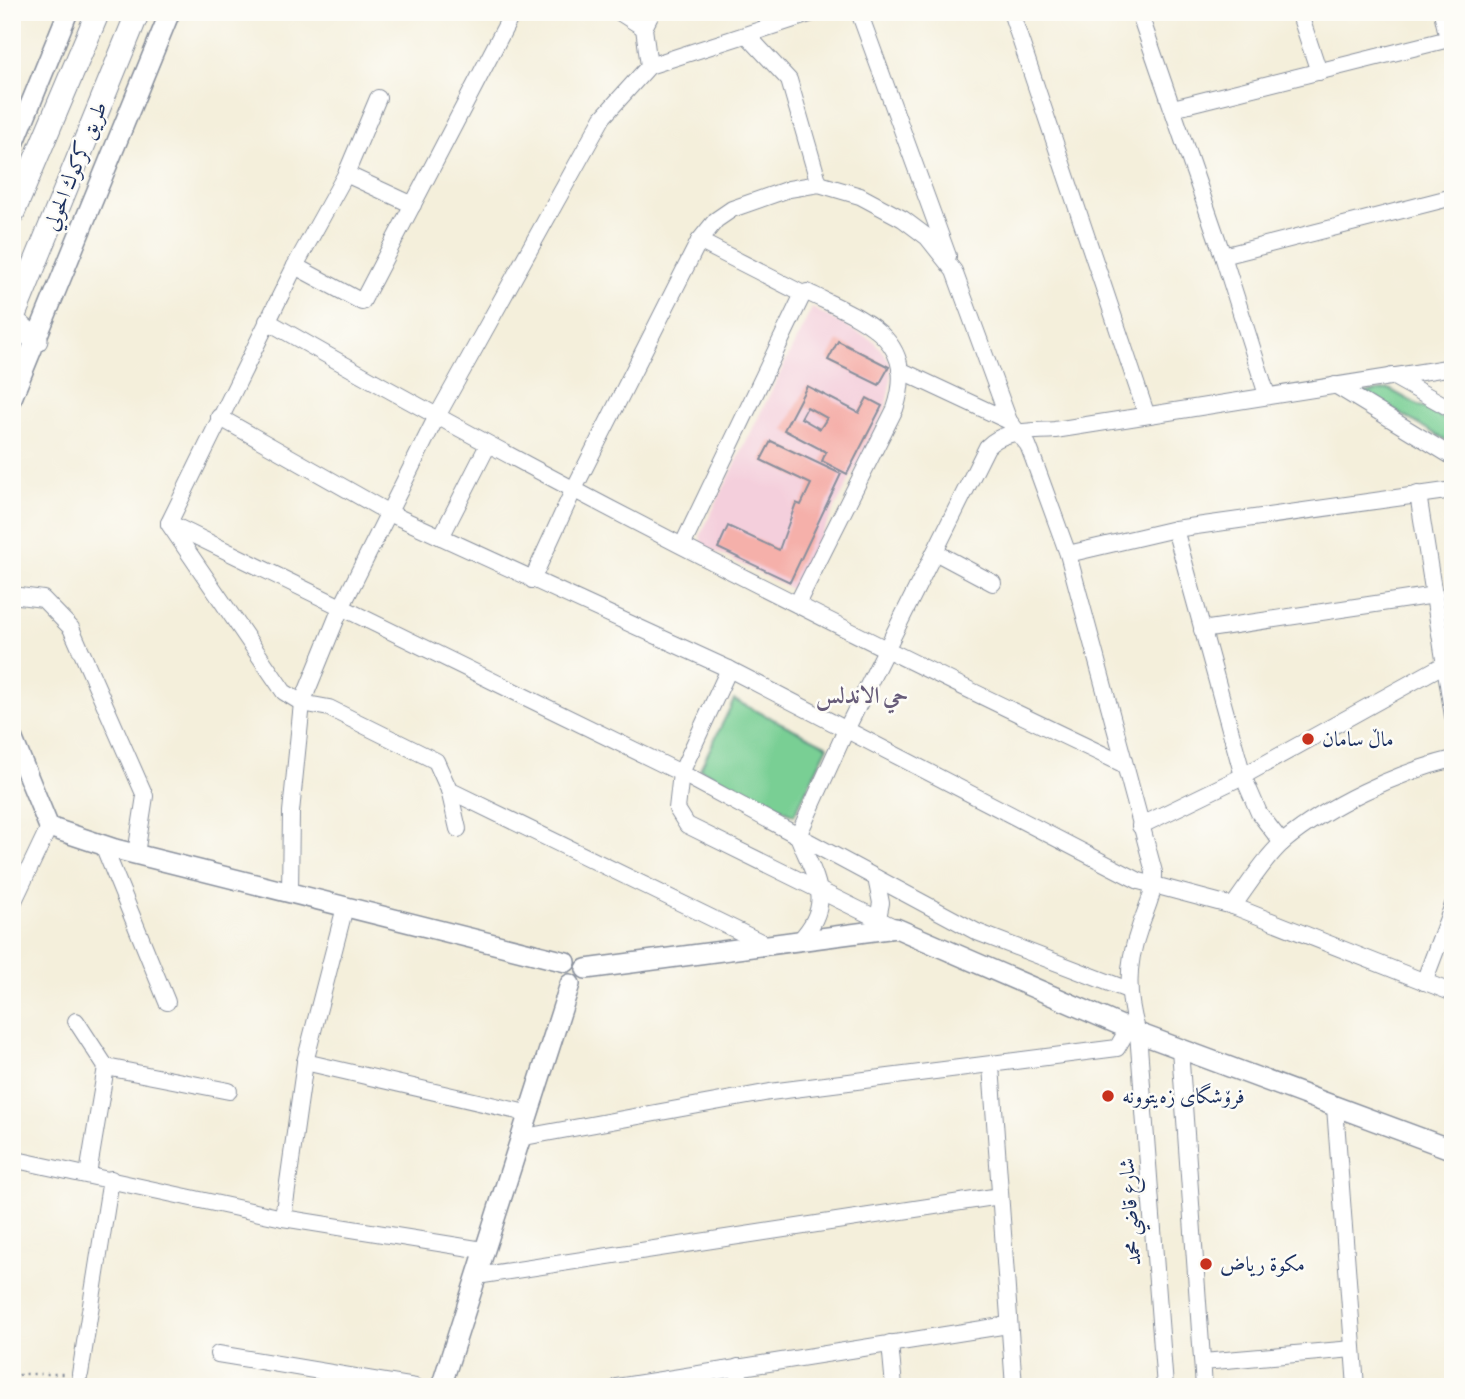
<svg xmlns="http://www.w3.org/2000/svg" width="1465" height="1399" font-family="'Libre Bodoni',Amiri,serif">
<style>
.built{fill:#f4cfdc}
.green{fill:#79cf94;stroke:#4a7f79;stroke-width:2}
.building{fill:#f5b0aa;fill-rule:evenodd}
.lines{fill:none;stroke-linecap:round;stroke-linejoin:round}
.minor-casing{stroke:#888f9c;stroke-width:18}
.major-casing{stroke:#888f9c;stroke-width:22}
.highway-casing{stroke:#888f9c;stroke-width:25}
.path{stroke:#888f9c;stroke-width:2.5;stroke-dasharray:2 5;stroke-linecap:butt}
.minor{stroke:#fff;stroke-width:16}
.major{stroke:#fff;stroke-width:19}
.highway{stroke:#fff;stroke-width:23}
.poi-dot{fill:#c8321e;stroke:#fdfcf7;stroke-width:2.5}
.labels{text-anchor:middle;stroke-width:5;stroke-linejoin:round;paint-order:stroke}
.street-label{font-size:21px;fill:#1b2f5e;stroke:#fdfcf7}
.poi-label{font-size:21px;fill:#1b2f5e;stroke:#fdfcf7;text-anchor:start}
.neighbourhood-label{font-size:23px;font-weight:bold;fill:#675c79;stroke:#fdfcf7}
</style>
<rect width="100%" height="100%" fill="#fdfcf7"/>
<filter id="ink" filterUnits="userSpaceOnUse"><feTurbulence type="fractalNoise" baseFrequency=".0143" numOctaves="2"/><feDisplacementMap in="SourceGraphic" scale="14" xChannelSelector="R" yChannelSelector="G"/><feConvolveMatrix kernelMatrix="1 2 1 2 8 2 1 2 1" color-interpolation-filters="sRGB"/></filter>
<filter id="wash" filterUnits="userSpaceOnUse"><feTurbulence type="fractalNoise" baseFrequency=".00686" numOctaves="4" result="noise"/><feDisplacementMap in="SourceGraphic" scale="28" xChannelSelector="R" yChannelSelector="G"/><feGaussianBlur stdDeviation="1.57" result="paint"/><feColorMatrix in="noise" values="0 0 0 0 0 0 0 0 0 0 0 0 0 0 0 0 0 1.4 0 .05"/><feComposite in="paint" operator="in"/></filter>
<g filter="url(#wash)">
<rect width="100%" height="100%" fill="#f4efdb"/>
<polygon class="built" points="812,308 874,341 890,361 891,380 885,411 793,590 702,545 700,536"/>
<g class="green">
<polygon points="1389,389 1453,424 1453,444 1364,393"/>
<polygon points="734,700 828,746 794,815 700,769"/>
</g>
<g id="blocks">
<g class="building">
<polygon points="838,341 889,367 879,385 828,360"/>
<path d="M807,386L859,413L867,398L882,406L847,474L822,461L826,452L784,430ZM807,407L827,418L820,429L801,418Z"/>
<polygon points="771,441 841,474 790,582 718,548 728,526 779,550 796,503 801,505 811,484 761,460"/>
</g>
</g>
</g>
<g filter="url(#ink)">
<use href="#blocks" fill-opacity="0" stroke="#888f9c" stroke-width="2"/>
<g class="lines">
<defs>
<g id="minor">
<polyline points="619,12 644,28"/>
<polyline points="859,12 948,256"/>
<polyline points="1011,12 1146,413"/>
<polyline points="1139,12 1223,256 1267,395"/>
<polyline points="1299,12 1319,72"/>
<polyline points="1442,12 1448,39"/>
<polyline points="747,35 789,80 819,184"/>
<polyline points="649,66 644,28 652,12"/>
<polyline points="1173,108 1453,38"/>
<polyline points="346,174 413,205"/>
<polyline points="699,241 803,294"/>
<polyline points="1223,256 1453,197"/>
<polyline points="295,266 362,302 513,12"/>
<path d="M267,321C546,481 833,626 1123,764"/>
<polyline points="900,370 1009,421"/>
<polyline points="1392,376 1453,410"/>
<polyline points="1335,385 1453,457"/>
<polyline points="219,417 389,513 729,669 1139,881 1233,906 1453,993"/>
<polyline points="1418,494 1453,716"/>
<polyline points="169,523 681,773 677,809 687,825 896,928"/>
<polyline points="169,523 295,266 346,174 378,98"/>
<polyline points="169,524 284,692 302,703 329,708 436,761 449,790 767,945"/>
<polyline points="1175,529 1243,776 1259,813 1282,843"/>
<polyline points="441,537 488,445"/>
<path d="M683,544L803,294L807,292C859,318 920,336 895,409L797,604"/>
<polyline points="935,552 993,583"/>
<polyline points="1068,554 1175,529 1453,490"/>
<path d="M532,580L573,491L699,241L716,220L732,209L789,189L819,184L860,196L903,219L927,237L954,271L1009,421L1028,445L1033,458L1068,554L1154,872C1155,894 1145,910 1139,930C1126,966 1127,998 1138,1033L1165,1387"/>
<polyline points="12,595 43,599 71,628 145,796 136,854"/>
<polyline points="1202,630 1435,595"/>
<polyline points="729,669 681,773 977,932 1128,990"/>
<polyline points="449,790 458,829"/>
<polyline points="1140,826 1243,776 1445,664 1453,663"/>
<polyline points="103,845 167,1002"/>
<polyline points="876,878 881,903 878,918"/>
<polyline points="290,893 291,812 302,703 340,610 436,418 603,117 649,66 816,12"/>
<polyline points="12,905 49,827"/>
<path d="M1233,906C1248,886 1264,859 1283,842C1328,805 1396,773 1453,759"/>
<path d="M799,941C836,902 815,879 798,836L846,730L987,447C1004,429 1032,432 1055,430L1453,367"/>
<polyline points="1424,982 1453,905"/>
<polyline points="76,1021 106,1067 88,1174"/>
<polyline points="1180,1049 1204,1387"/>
<polyline points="305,1062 526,1113"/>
<polyline points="991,1066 1014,1387"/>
<polyline points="106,1067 229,1091"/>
<polyline points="1335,1107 1356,1387"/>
<polyline points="519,1138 770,1092 1117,1048 1128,1029"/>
<polyline points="12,1159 283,1218 483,1250"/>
<polyline points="283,1218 305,1062 345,907"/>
<polyline points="477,1276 1000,1196"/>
<polyline points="890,1343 894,1387"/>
<polyline points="218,1354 415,1387"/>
<polyline points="1203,1362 1353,1349"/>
<polyline points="738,1367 740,1387"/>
<polyline points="80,1374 111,1179"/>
<polyline points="617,1387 1008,1325"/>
</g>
<g id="major">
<polyline points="12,149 68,12"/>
<polyline points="12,398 170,12"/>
<polyline points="12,737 49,827 115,849 566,962"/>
<polyline points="586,969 896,928 1138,1033 1453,1150"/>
<polyline points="441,1387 570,984"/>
</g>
<g id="highway">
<polyline points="12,215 98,12"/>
<polyline points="12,320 138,12"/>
<polyline points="12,320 36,340"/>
</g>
</defs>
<use href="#minor" class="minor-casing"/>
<use href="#major" class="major-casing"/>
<use href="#highway" class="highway-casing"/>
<polyline class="path" points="12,1377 23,1374 64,1374"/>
<use href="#minor" class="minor"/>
<use href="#major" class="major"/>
<use href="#highway" class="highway"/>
</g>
</g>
<g class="poi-dot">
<circle cx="1308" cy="739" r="7"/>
<circle cx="1108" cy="1096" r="7"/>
<circle cx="1206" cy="1264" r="7"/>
</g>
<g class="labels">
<g class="street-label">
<text transform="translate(75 166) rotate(-68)" y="7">طريق كركوك الحولي</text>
<text transform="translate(1130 1212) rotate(-94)" y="7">شارع قاضي محمد</text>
</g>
<g class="poi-label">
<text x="1322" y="746">ماڵ سامان</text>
<text x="1122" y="1103">فرۆشگای زەیتوونە</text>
<text x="1220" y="1271">مكوة رياض</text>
</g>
<g class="neighbourhood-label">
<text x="862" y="703">حي الاندلس</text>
</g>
</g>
<rect width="1465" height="1399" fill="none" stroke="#fdfcf7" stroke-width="42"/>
</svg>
